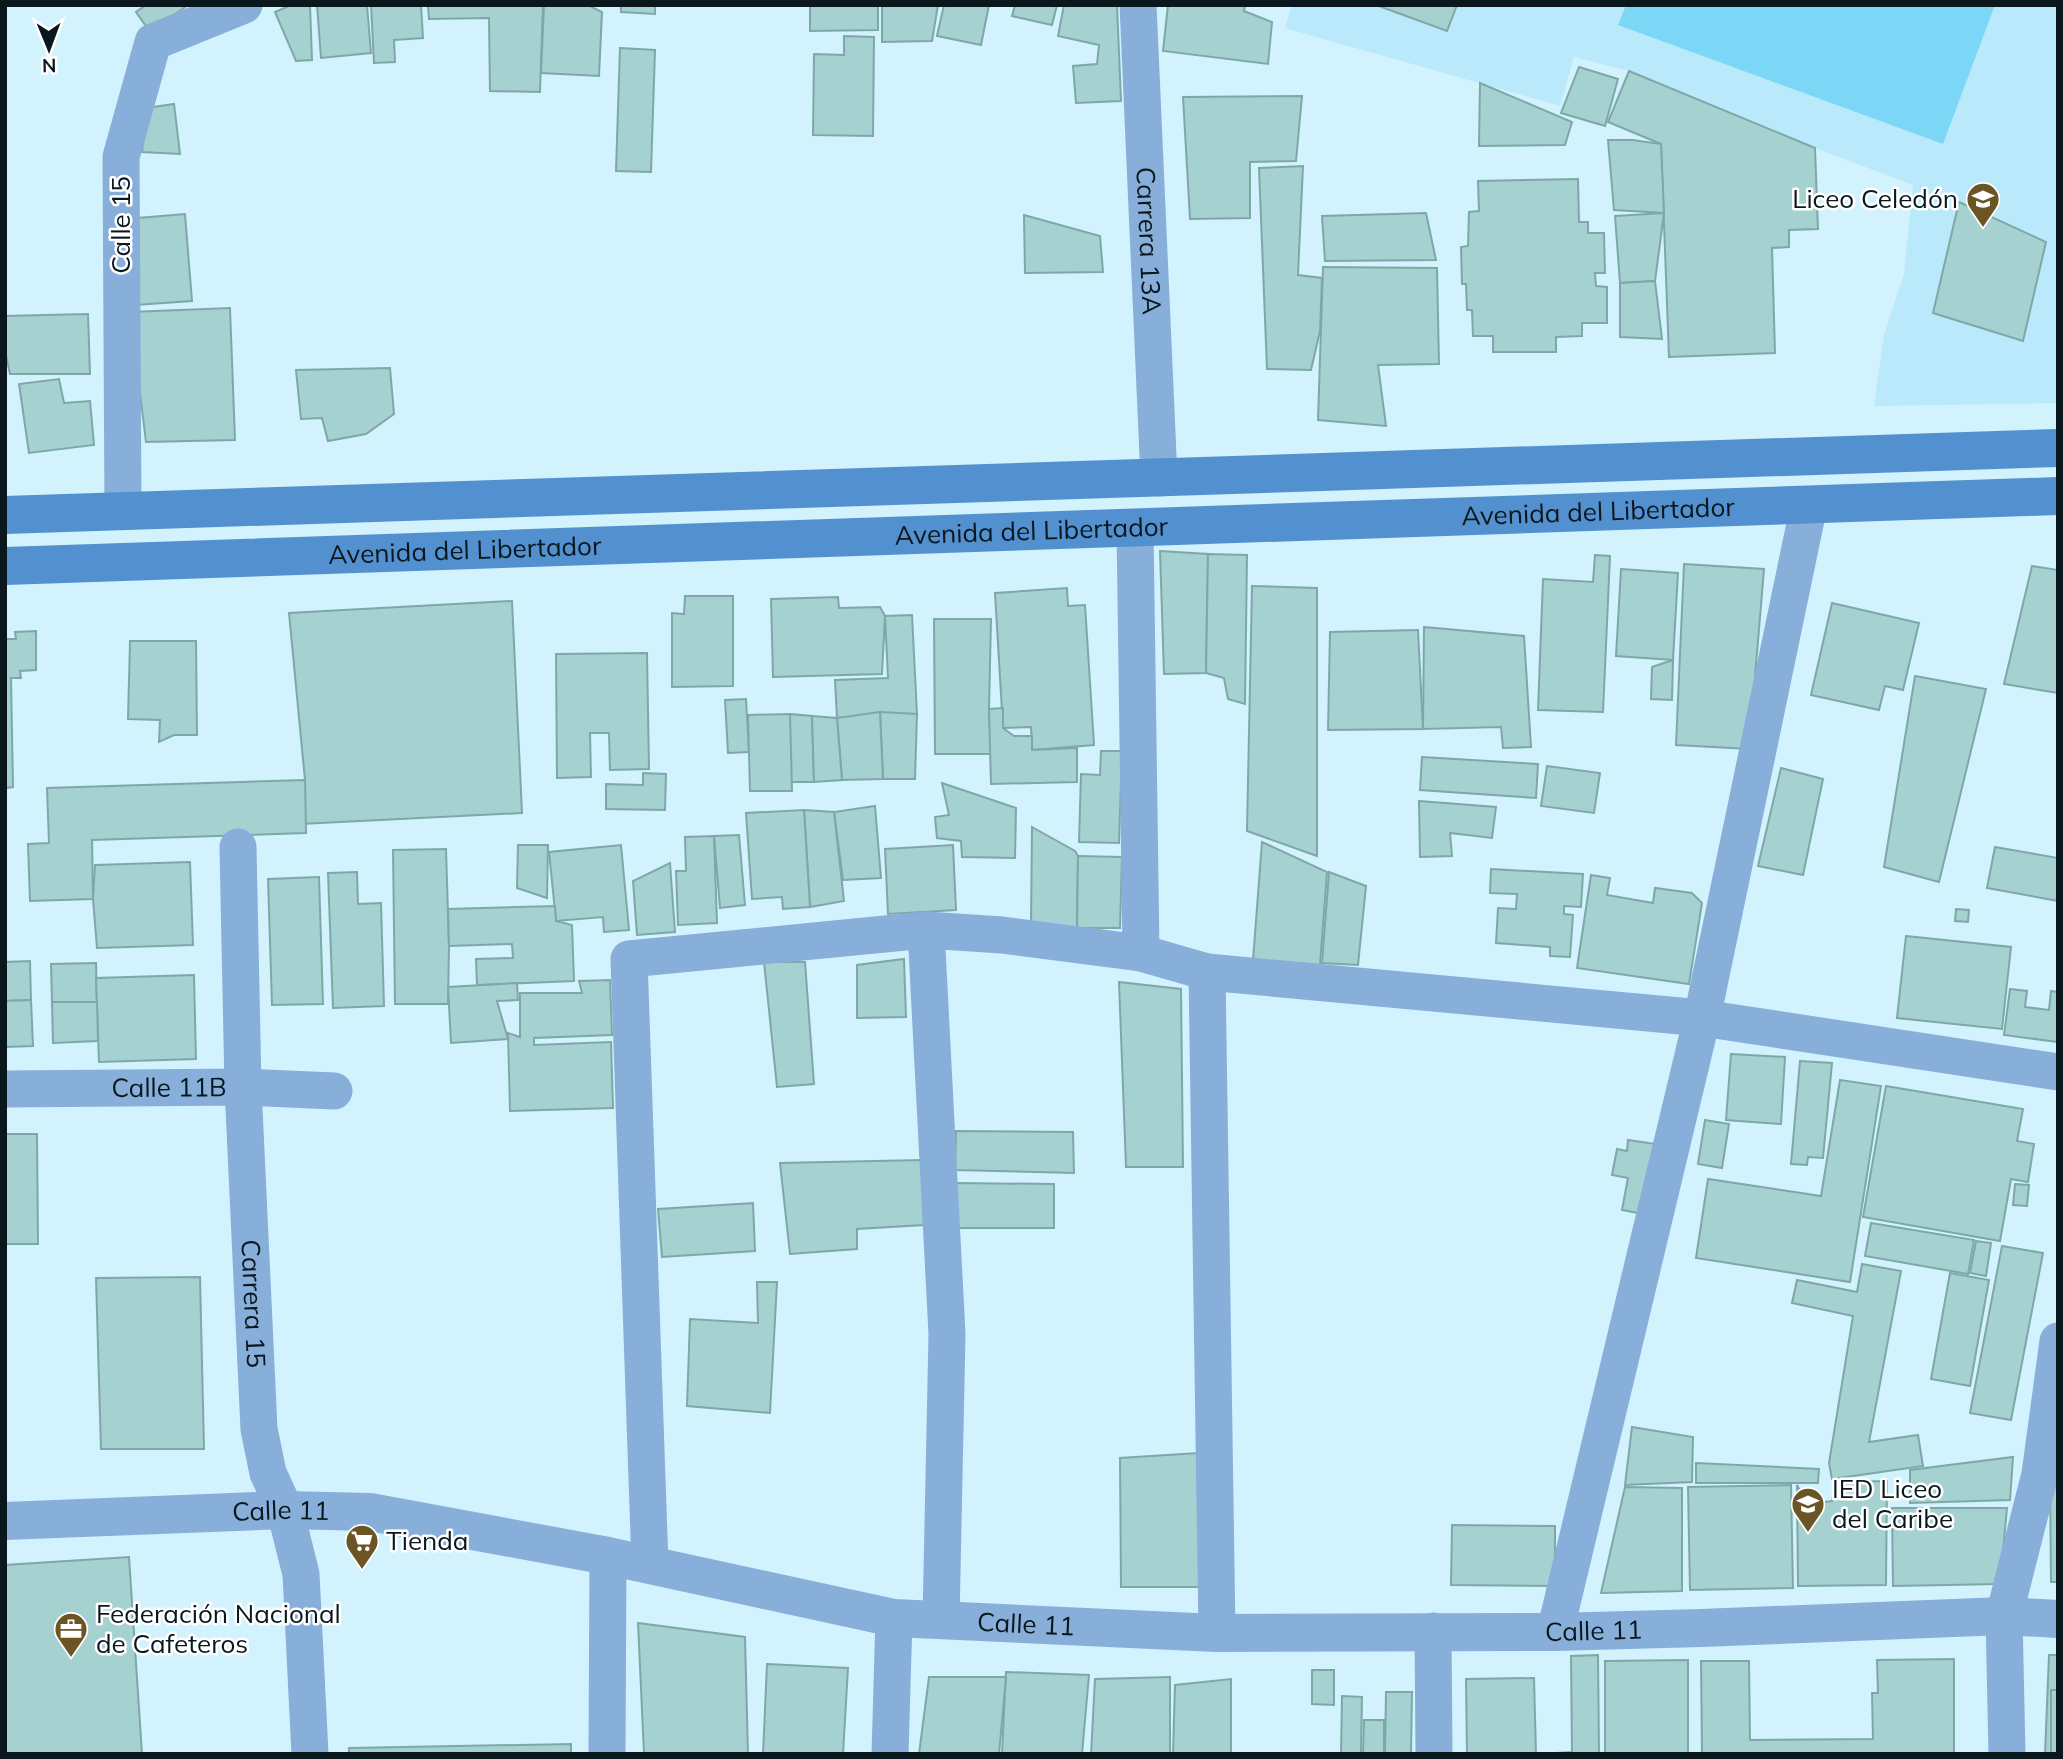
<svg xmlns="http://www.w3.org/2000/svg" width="2063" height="1759" font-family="Mulish,sans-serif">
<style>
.built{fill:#b9e9fb}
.green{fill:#7cd7f7}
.building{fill:#a5d1d0;stroke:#7ea8a8;stroke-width:2}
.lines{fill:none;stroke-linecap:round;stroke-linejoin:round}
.minor{stroke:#87afda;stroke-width:37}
.tertiary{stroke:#87afda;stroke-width:38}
.secondary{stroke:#5390cf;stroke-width:38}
.labels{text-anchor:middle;stroke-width:5;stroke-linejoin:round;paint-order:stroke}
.poi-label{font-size:26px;fill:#0a181d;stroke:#fff;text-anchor:start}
.street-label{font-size:26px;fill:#0a181d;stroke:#fff}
</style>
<rect width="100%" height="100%" fill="#d2f2fd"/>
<polygon class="built" points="1292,5 2058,5 2058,403 1874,406 1884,335 1904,274 1913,185 1815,148 1629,71 1574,57 1560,106 1285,28"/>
<polygon class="green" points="1626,5 1995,5 1943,144 1618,25"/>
<g class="building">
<polygon points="146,5 188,5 150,32 136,12"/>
<polygon points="291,5 310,5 312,60 296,61 275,12"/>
<polygon points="317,5 367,5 371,53 321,58"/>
<polygon points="371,5 421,5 423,38 394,40 395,62 374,63"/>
<polygon points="428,5 543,5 540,92 490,91 489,18 429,19"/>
<polygon points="544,5 588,5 602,12 599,76 541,73"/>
<polygon points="621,5 655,5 655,14 621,12"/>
<polygon points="856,5 878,5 878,30 810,31 810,6"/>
<polygon points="882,5 938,5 932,41 882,42"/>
<polygon points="944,5 989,5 981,45 937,36"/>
<polygon points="1015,5 1057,5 1052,25 1012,16"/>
<polygon points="1064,5 1117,5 1121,101 1076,103 1073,66 1097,64 1099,45 1058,36"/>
<polygon points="1168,5 1245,5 1244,11 1272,22 1268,64 1163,51"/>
<polygon points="1376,5 1457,5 1447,31"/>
<polygon points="844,36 874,37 873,136 813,135 814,54 844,55"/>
<polygon points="620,48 655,50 651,172 616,171"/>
<polygon points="1579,67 1618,79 1605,126 1561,113"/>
<polygon points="1629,71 1815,148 1818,229 1789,230 1789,247 1772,248 1775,353 1669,357 1661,144 1608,122"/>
<polygon points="1480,83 1572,122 1565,145 1479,146"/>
<polygon points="1302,96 1296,161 1250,162 1250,218 1190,219 1183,97"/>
<polygon points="174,104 180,154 142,152 147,108"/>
<polygon points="1608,140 1633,140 1661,144 1664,213 1614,210"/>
<polygon points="1303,166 1298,275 1322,278 1320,331 1311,370 1267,369 1259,168"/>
<polygon points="1578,179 1579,222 1588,222 1588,233 1604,233 1605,273 1595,273 1596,286 1607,287 1607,323 1582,323 1582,336 1556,337 1556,352 1493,352 1493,336 1473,336 1472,310 1467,310 1466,284 1462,284 1461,247 1468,246 1469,212 1479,211 1478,181"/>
<polygon points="1959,202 2046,242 2023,341 1933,313"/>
<polygon points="1426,213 1436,260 1325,261 1322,216"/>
<polygon points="1664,213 1655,281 1620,283 1615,216"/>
<polygon points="185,214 192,301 136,305 138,218"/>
<polygon points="1024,215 1100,236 1103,272 1025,273"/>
<polygon points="1323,267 1437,268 1439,364 1378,365 1386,426 1318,420"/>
<polygon points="1655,281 1662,339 1620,337 1620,283"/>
<polygon points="230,308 235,440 146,442 130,312"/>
<polygon points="88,314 90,374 10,374 5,351 5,316"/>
<polygon points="390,368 394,414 366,434 328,441 322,418 301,419 296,370"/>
<polygon points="59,379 64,403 90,401 94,445 29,453 19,384"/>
<polygon points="1160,551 1208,554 1206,673 1164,674"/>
<polygon points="1208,554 1247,555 1245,704 1228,699 1224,678 1206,673"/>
<polygon points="1595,555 1610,556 1603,712 1538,710 1543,579 1593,582"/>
<polygon points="1684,564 1764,569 1749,749 1676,745"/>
<polygon points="2032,566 2058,570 2058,693 2004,684"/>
<polygon points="1621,569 1678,573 1673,660 1616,656"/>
<polygon points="1252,586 1317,588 1317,856 1247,831"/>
<polygon points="1067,588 1068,606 1085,605 1094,745 1032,750 1031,727 1003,728 995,593"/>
<polygon points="685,596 733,596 733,686 672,687 672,613 684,614"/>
<polygon points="838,597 839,608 880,607 885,616 882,674 773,677 771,599"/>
<polygon points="512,601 522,813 301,824 305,780 289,613"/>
<polygon points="1832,603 1919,623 1903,690 1885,686 1879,710 1811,695"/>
<polygon points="912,615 917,714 837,718 835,680 888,678 885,616"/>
<polygon points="934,619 991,619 989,709 991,754 935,754"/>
<polygon points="1424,627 1524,636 1531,747 1503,748 1501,727 1423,729"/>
<polygon points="1418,630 1423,729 1328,730 1330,632"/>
<polygon points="36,631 36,670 20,671 21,678 11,678 13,787 5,788 5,639 16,639 15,632"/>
<polygon points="130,641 196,641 197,735 174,735 159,742 160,720 128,719"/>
<polygon points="647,653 649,769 610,770 609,733 590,733 591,777 557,778 556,654"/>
<polygon points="1673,660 1672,700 1651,699 1652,667"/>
<polygon points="1915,676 1986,689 1939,882 1884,867"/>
<polygon points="746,699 749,752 728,753 725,700"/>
<polygon points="1003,708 1003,728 1014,736 1032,736 1032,750 1077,748 1077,782 991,784 989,709"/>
<polygon points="880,712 917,714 915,779 883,779"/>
<polygon points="880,712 883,779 842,780 837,718"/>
<polygon points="790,714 812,716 814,782 790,782"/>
<polygon points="790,714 792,791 750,791 748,715"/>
<polygon points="812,716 837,718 842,780 814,782"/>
<polygon points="1101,751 1122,751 1119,843 1079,842 1081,774 1100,775"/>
<polygon points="1422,757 1538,764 1536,798 1420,790"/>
<polygon points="1547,766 1600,773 1594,813 1541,806"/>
<polygon points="1781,768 1823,779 1803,875 1758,866"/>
<polygon points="643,773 666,774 665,810 606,809 606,784 643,785"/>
<polygon points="305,780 306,833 92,840 93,899 30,901 28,844 49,843 47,788"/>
<polygon points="942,783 1016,808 1015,858 962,857 961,841 937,838 935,817 949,815"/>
<polygon points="1419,801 1496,807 1492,838 1450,833 1452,856 1420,857"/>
<polygon points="875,806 881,878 843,880 834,812"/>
<polygon points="804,810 834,812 844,901 810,907"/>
<polygon points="804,810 810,907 783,909 782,897 752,899 746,813"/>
<polygon points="1032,827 1075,851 1078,856 1077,928 1031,927"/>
<polygon points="739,835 745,905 720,908 714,836"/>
<polygon points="714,836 717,923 678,925 676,871 686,871 685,837"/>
<polygon points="1262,842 1327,872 1320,965 1253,960"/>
<polygon points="518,845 548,845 547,898 517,888"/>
<polygon points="621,845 629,930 604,932 603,917 556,921 549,852"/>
<polygon points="953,845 956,910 888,914 885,849"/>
<polygon points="1995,847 2058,858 2058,901 1987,888"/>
<polygon points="446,849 449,946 448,1004 395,1004 393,850"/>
<polygon points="1078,856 1122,857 1120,928 1077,928"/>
<polygon points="190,862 193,945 97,948 93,899 95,865"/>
<polygon points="670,863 675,932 637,935 633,881"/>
<polygon points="1491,869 1583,874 1581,907 1564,906 1564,914 1573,915 1570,957 1550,956 1550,947 1496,943 1498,908 1516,909 1517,894 1490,893"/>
<polygon points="357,872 358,904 381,903 384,1006 333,1008 328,873"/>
<polygon points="1329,872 1366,886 1358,965 1322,963"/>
<polygon points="1591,875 1610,878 1607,895 1653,903 1655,888 1692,893 1702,903 1689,984 1577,968"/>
<polygon points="319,877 323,1004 272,1005 268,879"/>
<polygon points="555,906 556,921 572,925 574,981 477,985 476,959 513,958 512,944 449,946 448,909"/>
<polygon points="1956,909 1969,910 1968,922 1955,921"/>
<polygon points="1906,936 2011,947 2002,1029 1897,1018"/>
<polygon points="904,959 906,1017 857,1018 857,965"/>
<polygon points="30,961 31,1000 5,1001 5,962"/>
<polygon points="764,962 805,962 814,1084 777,1087"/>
<polygon points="96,963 97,1002 52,1002 51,964"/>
<polygon points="194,975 196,1059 99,1062 96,978"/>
<polygon points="610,980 612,1035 534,1038 534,1045 611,1042 613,1108 510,1111 508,1033 520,1037 520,993 582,993 579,981"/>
<polygon points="1119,982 1181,989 1183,1167 1126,1167"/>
<polygon points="517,983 518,1000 497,1001 508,1039 451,1043 448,987"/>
<polygon points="2010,989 2027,991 2025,1007 2049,1010 2051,991 2058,992 2058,1042 2004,1035"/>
<polygon points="31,1000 33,1046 5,1047 5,1001"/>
<polygon points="52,1002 97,1002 98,1041 53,1043"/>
<polygon points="1731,1054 1785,1057 1781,1124 1726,1120"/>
<polygon points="1800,1061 1832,1063 1823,1158 1808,1157 1807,1165 1791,1164"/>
<polygon points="1840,1080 1881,1086 1850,1282 1696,1258 1708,1179 1821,1196"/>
<polygon points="1886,1086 2023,1109 2017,1141 2034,1144 2028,1182 2011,1179 2000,1241 1863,1217"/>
<polygon points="1705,1120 1729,1124 1722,1168 1698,1164"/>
<polygon points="956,1131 1073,1132 1074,1173 955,1170"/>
<polygon points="5,1134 37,1134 38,1244 5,1244"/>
<polygon points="1628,1140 1656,1144 1648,1215 1622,1210 1628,1178 1612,1175 1617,1149 1627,1151"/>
<polygon points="922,1160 924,1225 857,1229 857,1249 790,1254 780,1163"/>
<polygon points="955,1183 1054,1184 1054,1228 958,1228"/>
<polygon points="2015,1184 2029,1185 2027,1206 2013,1205"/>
<polygon points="753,1203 755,1251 662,1257 658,1209"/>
<polygon points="1871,1223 1974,1240 1968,1274 1865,1256"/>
<polygon points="1976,1241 1991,1243 1986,1276 1970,1273"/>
<polygon points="2002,1246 2043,1253 2011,1420 1970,1413"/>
<polygon points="1862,1264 1901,1271 1869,1442 1918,1435 1923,1466 1832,1479 1829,1463 1853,1316 1792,1303 1797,1280 1857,1292"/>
<polygon points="1950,1273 1989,1280 1970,1386 1931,1379"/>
<polygon points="200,1277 204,1449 101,1449 96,1278"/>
<polygon points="757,1282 777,1282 770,1413 687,1406 690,1319 758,1323"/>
<polygon points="1632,1427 1693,1437 1692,1482 1625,1485"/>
<polygon points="1198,1453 1200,1587 1121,1587 1120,1458"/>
<polygon points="2013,1457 2010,1500 1910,1503 1910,1470"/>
<polygon points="1696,1463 1819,1469 1818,1483 1696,1483"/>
<polygon points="2050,1478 2058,1478 2058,1582 2051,1582"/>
<polygon points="1887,1481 1886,1585 1798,1586 1797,1485 1807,1504 1832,1501 1836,1482"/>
<polygon points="1791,1485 1793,1588 1690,1590 1688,1487"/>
<polygon points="1625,1487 1682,1488 1682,1591 1601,1593"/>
<polygon points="1892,1508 2007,1508 2000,1584 1893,1586"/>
<polygon points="1452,1525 1555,1526 1555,1586 1451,1585"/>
<polygon points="129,1557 142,1754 5,1754 5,1565"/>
<polygon points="638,1623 745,1637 748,1754 644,1754"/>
<polygon points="1598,1655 1599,1754 1540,1754 1572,1752 1571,1656"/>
<polygon points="2049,1655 2058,1655 2058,1754 2045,1754"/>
<polygon points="1954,1659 1954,1754 1702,1754 1701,1661 1749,1661 1750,1740 1873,1739 1872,1693 1878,1693 1877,1660"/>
<polygon points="1688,1660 1688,1754 1605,1754 1605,1661"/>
<polygon points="767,1664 848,1668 843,1754 763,1754"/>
<polygon points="1312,1670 1334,1670 1334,1705 1312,1704"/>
<polygon points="1006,1672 1089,1675 1082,1754 1002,1754"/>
<polygon points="929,1677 1006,1677 999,1754 919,1754"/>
<polygon points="1170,1677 1170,1754 1091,1754 1095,1679"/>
<polygon points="1534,1678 1536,1754 1467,1754 1466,1679"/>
<polygon points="1231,1679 1231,1754 1173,1754 1175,1685"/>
<rect x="2051" y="1690" width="7" height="64"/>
<polygon points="1386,1692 1412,1692 1411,1754 1385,1754"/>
<polygon points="1342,1696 1362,1697 1361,1754 1341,1754"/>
<polygon points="1364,1720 1384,1720 1384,1754 1363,1754"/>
<polygon points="571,1744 571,1754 349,1754 349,1748"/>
</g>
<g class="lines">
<g class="minor">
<path id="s1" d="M1138,5L1159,478"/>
<polyline points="123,510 121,157 153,42 244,5"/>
<polyline points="1135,528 1141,953"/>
<path id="s2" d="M238,847L243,1087L259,1429L268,1473L285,1510L301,1574L310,1754"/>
<polyline points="926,930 947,1334 941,1620"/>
<polyline points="1207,972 1217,1633"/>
<path id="s3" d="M5,1089L243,1087L334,1091"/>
<polyline points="650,1565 629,959 926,930 1002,935 1141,953 1207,972 1702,1018 2058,1072"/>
<polyline points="1433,1631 1434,1754"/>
<polyline points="1555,1632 1702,1018 1809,505"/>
<polyline points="607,1754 608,1556"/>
<polyline points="890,1754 894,1618"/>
<polyline points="2007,1754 2004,1616 2040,1474 2058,1341"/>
</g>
<path class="tertiary" id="s4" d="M5,1521L285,1510L370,1512L608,1556L894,1618L1217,1633L1555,1632L1701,1628L2004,1616L2058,1619"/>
<g class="secondary">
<polyline points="5,515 2058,448"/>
<path id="s5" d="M5,566L2058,496"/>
</g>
</g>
<defs>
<symbol id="school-pin" viewBox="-11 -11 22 30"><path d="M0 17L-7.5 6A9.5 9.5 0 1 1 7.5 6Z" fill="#6c5525" stroke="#fff"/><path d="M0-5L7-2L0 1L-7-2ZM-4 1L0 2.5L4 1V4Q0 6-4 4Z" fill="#fff"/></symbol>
<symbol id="supermarket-pin" viewBox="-11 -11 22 30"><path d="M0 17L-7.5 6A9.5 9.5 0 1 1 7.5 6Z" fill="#6c5525" stroke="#fff"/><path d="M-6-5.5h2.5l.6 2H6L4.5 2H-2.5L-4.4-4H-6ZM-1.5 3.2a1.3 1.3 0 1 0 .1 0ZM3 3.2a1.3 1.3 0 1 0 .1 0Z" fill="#fff"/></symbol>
<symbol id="office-pin" viewBox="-11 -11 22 30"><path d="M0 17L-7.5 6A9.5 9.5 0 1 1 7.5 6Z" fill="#6c5525" stroke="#fff"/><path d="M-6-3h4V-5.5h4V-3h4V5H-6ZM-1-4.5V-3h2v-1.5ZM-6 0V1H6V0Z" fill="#fff"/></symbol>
</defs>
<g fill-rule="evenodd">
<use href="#school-pin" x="1964" y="180" width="38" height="52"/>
<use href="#school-pin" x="1789" y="1485" width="38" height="52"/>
<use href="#supermarket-pin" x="343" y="1522" width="38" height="52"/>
<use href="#office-pin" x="52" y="1610" width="38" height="52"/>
</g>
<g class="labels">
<g class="poi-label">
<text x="1958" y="208" text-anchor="end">Liceo Celedón</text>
<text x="1832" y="1498">IED Liceo<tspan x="1832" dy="30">del Caribe</tspan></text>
<text x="386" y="1550">Tienda</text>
<text x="96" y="1623">Federación Nacional<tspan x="96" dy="30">de Cafeteros</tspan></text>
</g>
<g class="street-label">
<text transform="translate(121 225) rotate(-90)" y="9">Calle 15</text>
<text dy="9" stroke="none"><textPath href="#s1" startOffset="236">Carrera 13A</textPath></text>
<text dy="9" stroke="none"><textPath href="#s5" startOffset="1594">Avenida del Libertador</textPath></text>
<text dy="9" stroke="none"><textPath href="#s5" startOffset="1027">Avenida del Libertador</textPath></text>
<text dy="9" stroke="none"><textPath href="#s5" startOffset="460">Avenida del Libertador</textPath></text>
<text dy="9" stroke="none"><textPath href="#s3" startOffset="164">Calle 11B</textPath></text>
<text dy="9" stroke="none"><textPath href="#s2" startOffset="457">Carrera 15</textPath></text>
<text dy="9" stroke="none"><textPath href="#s4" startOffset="276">Calle 11</textPath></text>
<text dy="9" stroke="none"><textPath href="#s4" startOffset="1032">Calle 11</textPath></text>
<text dy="9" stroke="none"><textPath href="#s4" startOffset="1600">Calle 11</textPath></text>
</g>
</g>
<rect width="2063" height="1759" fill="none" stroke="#0a181d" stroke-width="14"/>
<g transform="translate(49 49) rotate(179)" stroke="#ffffff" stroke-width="5" paint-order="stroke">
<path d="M0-5L12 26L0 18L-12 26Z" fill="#0a181d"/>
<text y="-10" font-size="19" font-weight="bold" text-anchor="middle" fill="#0a181d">N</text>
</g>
</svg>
